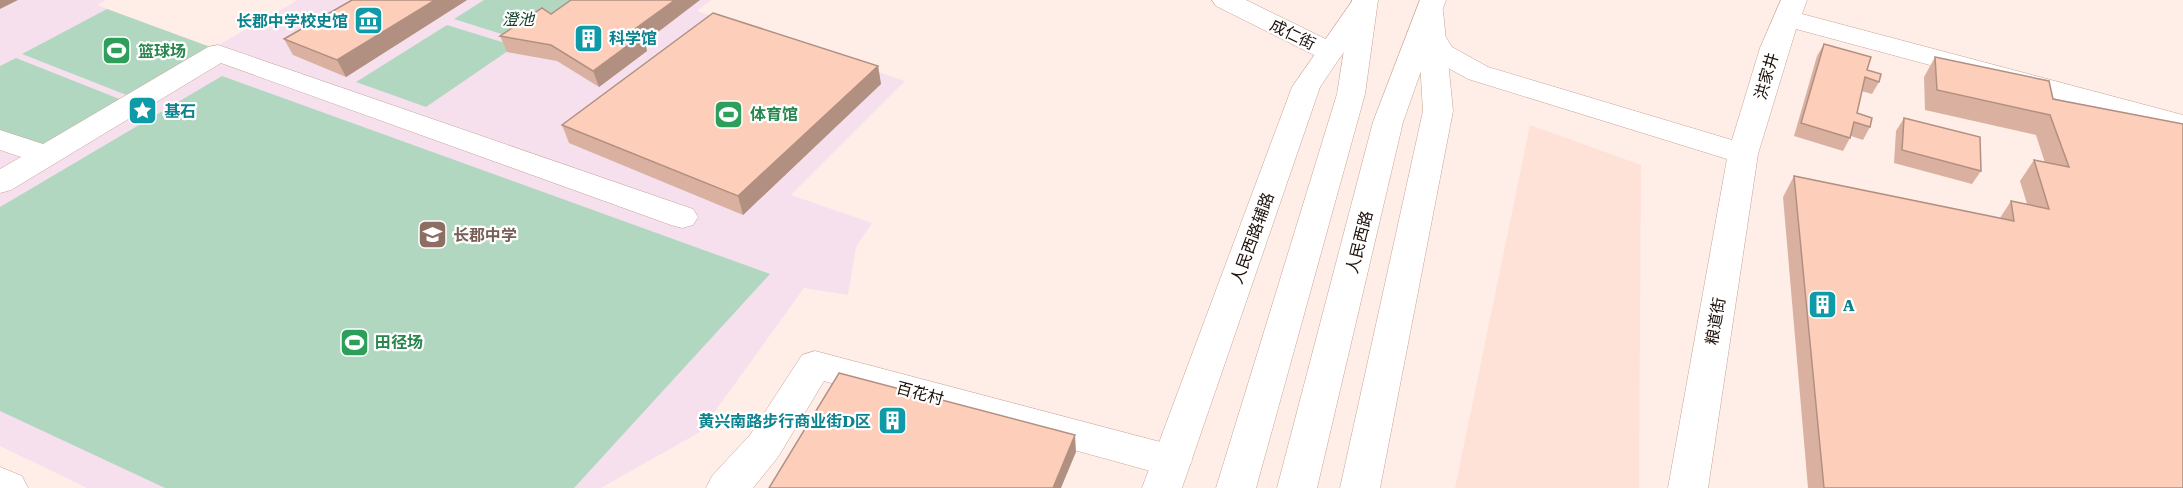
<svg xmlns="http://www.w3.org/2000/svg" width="2183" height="488" font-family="'Roboto Serif','Noto Sans SC',serif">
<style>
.built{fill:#ffe2d7}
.education{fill:#f6e0ee}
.green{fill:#b2d7c1}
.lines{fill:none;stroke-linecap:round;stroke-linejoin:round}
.street-casing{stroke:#c8a394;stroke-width:1}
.secondary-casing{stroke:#c8a394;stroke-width:1}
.primary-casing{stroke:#c8a394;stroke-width:1}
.street{fill:#fff;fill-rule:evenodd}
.secondary{fill:#fff;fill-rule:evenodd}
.primary{fill:#fff;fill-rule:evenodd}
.wall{fill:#dab1a0}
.shaded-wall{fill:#b19082}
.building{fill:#fdceba;stroke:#b19082;stroke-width:1.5}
.labels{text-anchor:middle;stroke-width:4.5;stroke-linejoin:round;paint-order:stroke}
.park-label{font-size:16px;font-style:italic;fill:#14412b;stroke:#fff}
.culture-label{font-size:16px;font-weight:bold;fill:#0d838f;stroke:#fff;text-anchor:start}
.street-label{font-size:16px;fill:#1d100b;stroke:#fff}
.leisure-label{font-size:16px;font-weight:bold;fill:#27864d;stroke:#fff;text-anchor:start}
.education-label{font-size:16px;font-weight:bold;fill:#785e54;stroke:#fff;text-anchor:start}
</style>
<rect width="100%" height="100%" fill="#feeee7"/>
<polygon class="built" points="1530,125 1641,165 1639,488 1455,488"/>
<polygon class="education" points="0,0 106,0 97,5 213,48 298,0 711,0 697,11 905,81 791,195 872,223 856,247 848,295 804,288 700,432 601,488 87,488 0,446"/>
<g class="green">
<polygon points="484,0 579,0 520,40 454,19"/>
<polygon points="107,9 213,48 129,96 22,54"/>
<polygon points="447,25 515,46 426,107 356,82"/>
<polygon points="16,58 122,100 34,151 0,138 0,66"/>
<polygon points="222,76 770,274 574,488 165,488 0,411 0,207"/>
</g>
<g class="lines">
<defs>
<g id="street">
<polygon points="1212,0 1246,0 1340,46 1344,52 1340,58 1330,60 1320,58 1216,6"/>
<polygon points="1781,0 1807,0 1802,14 2183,115 2183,133 1796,29 1758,154 1708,488 1668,488 1727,159 1468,79 1432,59 1419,39 1423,33 1433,31 1443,33 1452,47 1488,67 1732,140 1760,48"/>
<polygon points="218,45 693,209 698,217 693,225 682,228 671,225 221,63 11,190 0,193 0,169 21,157 0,150 0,130 43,144 208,47"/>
<polygon points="815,351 1172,445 1186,450 1192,461 1186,472 1172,477 824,381 778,457 753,488 706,488 712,476 750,435 802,355"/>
<polygon points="0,467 22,476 28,488 0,488"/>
</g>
<g id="secondary">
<polygon points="1353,0 1378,1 1320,87 1182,488 1142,488 1292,87"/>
<polygon points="1430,3 1439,5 1443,11 1453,111 1380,488 1340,488 1423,111 1417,11 1421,5"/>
</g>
<g id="primary">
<polygon points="1352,0 1378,0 1365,94 1256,488 1216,488 1337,94"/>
<polygon points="1420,0 1446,0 1403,122 1317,488 1277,488 1373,122"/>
</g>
</defs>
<use href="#street" class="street-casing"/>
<use href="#secondary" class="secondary-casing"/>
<use href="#primary" class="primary-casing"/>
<use href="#street" class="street"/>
<use href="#secondary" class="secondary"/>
<use href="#primary" class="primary"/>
</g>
<g class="wall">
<polygon points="352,0 467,0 346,77 293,55 284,39"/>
<polygon points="551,14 645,42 647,51 599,87 557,61 507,52 500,36"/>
<polygon points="1824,44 1867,70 1879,82 1872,94 1861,91 1857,113 1870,127 1863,140 1851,136 1843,151 1794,136 1817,56"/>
<polygon points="1935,57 2053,99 2183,488 1808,488 1783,197 1794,176 2000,218 2011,201 2027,204 2020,181 2034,160 2045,163 2036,135 1925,110 1924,77"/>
<polygon points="878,66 881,84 743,215 569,143 562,125"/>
<polygon points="1904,118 1981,171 1972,184 1894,163 1896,131"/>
</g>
<g class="shaded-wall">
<polygon points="0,0 18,0 0,9"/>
<polygon points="435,0 467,0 346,77 337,60"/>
<polygon points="675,0 700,0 645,42 647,51 599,87 593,71 628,34"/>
<polygon points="878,66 881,84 743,215 738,196"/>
<polygon points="1075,435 1076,452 1061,488 1053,488"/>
</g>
<g class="building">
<polygon points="352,0 435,0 337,60 284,39"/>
<polygon points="571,0 675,0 628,34 642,35 593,71 551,45 500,36 542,8 551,14"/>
<polygon points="713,13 878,66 738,196 562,125"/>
<polygon points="1824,44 1871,57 1867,70 1881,74 1879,82 1865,77 1857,113 1872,118 1870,127 1854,122 1850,138 1801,123"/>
<polygon points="1935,57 2049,81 2053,99 2183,124 2183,488 1824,488 1794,176 2014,221 2011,201 2049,209 2034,160 2069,167 2050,115 1937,90"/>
<polygon points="1904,118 1980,137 1981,171 1902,150"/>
<polygon points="839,373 1075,435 1053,488 769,488"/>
</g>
<defs>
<symbol id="museum-square" viewBox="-11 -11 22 22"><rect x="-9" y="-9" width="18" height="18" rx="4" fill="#0f9aa8" stroke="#fff"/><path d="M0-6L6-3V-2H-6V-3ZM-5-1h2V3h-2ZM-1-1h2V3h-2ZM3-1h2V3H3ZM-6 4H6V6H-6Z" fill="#fff"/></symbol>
<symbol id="building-square" viewBox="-11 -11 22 22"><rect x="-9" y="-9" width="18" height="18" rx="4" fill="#0f9aa8" stroke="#fff"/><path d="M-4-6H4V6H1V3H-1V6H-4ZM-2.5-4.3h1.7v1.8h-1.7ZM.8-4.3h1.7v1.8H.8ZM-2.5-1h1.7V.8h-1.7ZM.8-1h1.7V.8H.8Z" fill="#fff"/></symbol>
<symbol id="stadium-square" viewBox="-11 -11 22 22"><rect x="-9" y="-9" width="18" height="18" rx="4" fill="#2e9e5b" stroke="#fff"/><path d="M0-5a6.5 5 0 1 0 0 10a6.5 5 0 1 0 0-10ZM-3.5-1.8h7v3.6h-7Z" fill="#fff"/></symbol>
<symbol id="sight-square" viewBox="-11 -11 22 22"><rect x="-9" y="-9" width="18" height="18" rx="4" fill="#0f9aa8" stroke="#fff"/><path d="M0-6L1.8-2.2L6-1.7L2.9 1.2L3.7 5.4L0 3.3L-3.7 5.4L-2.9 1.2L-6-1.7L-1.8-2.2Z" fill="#fff"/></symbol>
<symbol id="school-square" viewBox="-11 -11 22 22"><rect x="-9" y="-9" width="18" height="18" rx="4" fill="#8d6e63" stroke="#fff"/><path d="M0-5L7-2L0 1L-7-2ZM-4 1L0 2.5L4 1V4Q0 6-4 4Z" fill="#fff"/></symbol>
</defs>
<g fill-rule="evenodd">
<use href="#museum-square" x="352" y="4" width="33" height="33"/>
<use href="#building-square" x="572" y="22" width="33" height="33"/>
<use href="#stadium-square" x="100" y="34" width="33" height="33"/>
<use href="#sight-square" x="126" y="94" width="33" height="33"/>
<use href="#stadium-square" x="712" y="98" width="33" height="33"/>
<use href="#school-square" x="416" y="218" width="33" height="33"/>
<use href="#building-square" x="1806" y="288" width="33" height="33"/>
<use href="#stadium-square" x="338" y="326" width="33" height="33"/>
<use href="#building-square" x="876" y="404" width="33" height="33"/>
</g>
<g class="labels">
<g class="park-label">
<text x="518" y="25">澄池</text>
</g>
<g class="culture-label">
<text x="348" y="27" text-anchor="end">长郡中学校史馆</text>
<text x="609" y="44">科学馆</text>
<text x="164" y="117">基石</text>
<text x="1843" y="311">A</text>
<text x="871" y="427" text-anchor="end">黄兴南路步行商业街D区</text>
</g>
<g class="street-label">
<text transform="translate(1293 34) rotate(26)" y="6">成仁街</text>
<text transform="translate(1766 76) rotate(-74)" y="6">洪家井</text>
<text transform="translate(1252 238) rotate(-70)" y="6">人民西路辅路</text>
<text transform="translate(1359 242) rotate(-76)" y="6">人民西路</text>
<text transform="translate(1715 321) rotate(-80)" y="6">粮道街</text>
<text transform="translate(920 393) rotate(15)" y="6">百花村</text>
</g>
<g class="leisure-label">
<text x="138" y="57">篮球场</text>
<text x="750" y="120">体育馆</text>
<text x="375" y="348">田径场</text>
</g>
<g class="education-label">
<text x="453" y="241">长郡中学</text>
</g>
</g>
</svg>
